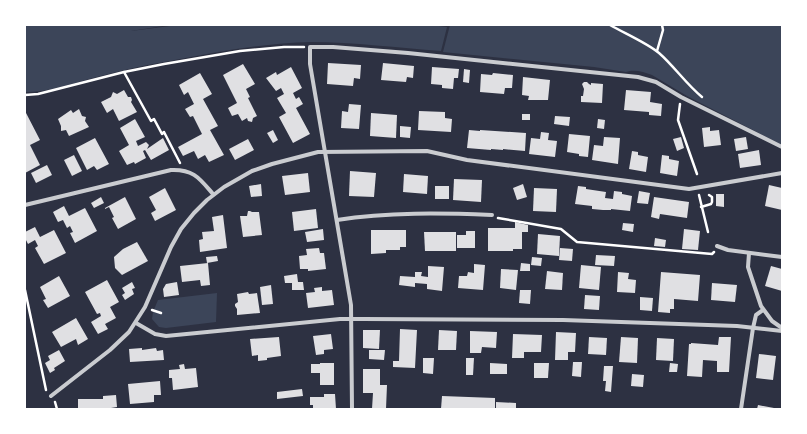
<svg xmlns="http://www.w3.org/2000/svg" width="807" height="434" font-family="'Noto Sans',sans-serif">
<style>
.green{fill:#3c4559}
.building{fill:#e0e0e3}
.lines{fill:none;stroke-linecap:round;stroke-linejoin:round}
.path{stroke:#fff;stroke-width:2.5}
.minor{stroke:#caccd0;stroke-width:4}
</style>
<rect width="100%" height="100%" fill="#2d3142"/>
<g class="green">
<path d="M25,25H169L131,31L178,25H431L447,27L441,51C398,48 354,42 311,42C262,43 212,53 164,62C140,66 116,72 93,78C71,84 48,92 25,92Z"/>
<path d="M450,25H782V145L687,96L652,75C644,72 634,69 626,72L594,67L443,52Z"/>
<polygon points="217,293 216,322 166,328 159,327 152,319 153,312 158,300"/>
</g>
<g class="building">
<polygon points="328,63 361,65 360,79 354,78 353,86 327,84"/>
<polygon points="383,63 414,66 413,78 407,77 406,82 381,80"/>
<polygon points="243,64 255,84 246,89 250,97 248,98 257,116 253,118 252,122 248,121 247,118 242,121 238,114 232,116 228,108 237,103 223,75"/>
<polygon points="291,67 302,88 293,93 296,99 299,97 303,104 296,108 310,134 293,143 279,117 286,113 277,98 284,94 281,88 276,91 266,78 276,72 277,75"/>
<polygon points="432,67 459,69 458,78 454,78 453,89 442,88 442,85 431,84"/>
<polygon points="464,69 470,70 469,83 463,82"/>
<polygon points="200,73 212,94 203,99 218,126 210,130 224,155 209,162 205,155 198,159 194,151 183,156 178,147 202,134 193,116 190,117 185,109 194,104 188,92 184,95 179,85"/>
<polygon points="493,73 513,75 512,88 505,88 504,94 480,92 481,74 492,75"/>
<polygon points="523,77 550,80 548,100 528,100 529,96 522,95"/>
<polygon points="584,82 587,82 589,84 591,85 591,83 603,84 602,103 581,102 581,96 583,96 584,89 582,84"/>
<polygon points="124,90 128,97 131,97 132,100 131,102 137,112 119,121 113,109 107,113 101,102 111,97 113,92 117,94"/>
<polygon points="626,90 651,92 650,102 662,104 661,116 649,115 649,112 624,110"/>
<polygon points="349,104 361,105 359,129 341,128 342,111 348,112"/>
<polygon points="79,109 82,116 86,117 85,121 89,127 69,136 66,130 61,131 61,126 58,119 71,110 73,113"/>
<polygon points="25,111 40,140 30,145 40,165 25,173"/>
<polygon points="419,111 445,112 445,118 452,119 451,132 418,130"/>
<polygon points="371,113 397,115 396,138 370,136"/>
<rect x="522" y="114" width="8" height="6"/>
<polygon points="555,116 570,117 569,126 554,124"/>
<polygon points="135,119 145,137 136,141 138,146 146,142 149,145 147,149 163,138 169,150 151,160 145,150 143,151 146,158 135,164 134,162 127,165 119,151 129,145 120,128"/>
<polygon points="598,119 605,120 604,129 597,128"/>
<polygon points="400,126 411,127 410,138 400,137"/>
<polygon points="710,127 710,131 719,130 721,145 704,147 702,128"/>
<polygon points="273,130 278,140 273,143 267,133"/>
<polygon points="469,130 480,131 480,130 526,133 525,151 503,149 503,150 491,149 491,150 467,148"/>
<polygon points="541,132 549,133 548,140 557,141 555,157 529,154 531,138 540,139"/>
<polygon points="569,134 590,136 588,157 579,156 579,154 567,152"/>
<polygon points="604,137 620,138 618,164 592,160 594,145 603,146"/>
<polygon points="681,137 684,148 677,151 673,139"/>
<polygon points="746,137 748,149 736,151 734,139"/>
<polygon points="95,138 109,164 97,170 94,166 87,170 76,148"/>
<polygon points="248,139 254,150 235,160 229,149"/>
<polygon points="759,150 761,165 740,168 738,154"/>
<polygon points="632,151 638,152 638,155 648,157 646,172 629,169"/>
<polygon points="74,155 82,171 72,176 64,160"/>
<polygon points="662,155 669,156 669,159 679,161 677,176 660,173"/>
<polygon points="47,165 52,175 36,183 31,173"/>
<polygon points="350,171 376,173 374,197 349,196"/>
<polygon points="308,173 310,192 285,195 282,176"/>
<polygon points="404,174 428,176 427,194 403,192"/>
<polygon points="454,179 482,180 481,202 453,200"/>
<polygon points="261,184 262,196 251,197 249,186"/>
<polygon points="523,184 527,197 517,200 513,188"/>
<polygon points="769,185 782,188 782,210 765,206"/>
<rect x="435" y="186" width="14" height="13"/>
<polygon points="578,186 586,187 586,189 606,192 605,198 613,199 614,191 622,192 622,194 632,196 630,211 611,209 611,210 603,210 592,209 592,206 575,204"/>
<polygon points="165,188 176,210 155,221 151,213 156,210 149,197"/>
<polygon points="534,188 557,189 556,212 533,211"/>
<polygon points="639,191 650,193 648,204 637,203"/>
<polygon points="716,194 724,194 724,207 716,206"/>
<polygon points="101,197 104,203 94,208 91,203"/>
<polygon points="125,197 136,219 118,229 112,218 114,217 109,207 105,209 105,208"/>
<polygon points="654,197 689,202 687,218 660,214 659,219 651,217"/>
<polygon points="64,206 69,216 85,208 97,231 75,243 70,233 73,232 70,226 67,228 63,220 58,222 53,212"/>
<polygon points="316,209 318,228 294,231 292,212"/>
<polygon points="248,211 250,211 252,212 259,212 262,235 243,237 240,216 247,216"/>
<polygon points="223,215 227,248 200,252 199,240 203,239 202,232 214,231 212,217"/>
<polygon points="515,222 528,225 528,232 522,232 522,249 513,249 513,251 488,251 488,228 515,228"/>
<polygon points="623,223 634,224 633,232 622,230"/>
<polygon points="35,227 40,237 54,230 66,253 44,264 35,248 38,246 35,240 28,244 25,238 25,232"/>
<polygon points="323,229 324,240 307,242 305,232"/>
<polygon points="684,229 700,231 698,250 682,249"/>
<polygon points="371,230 406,230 406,247 400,247 400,250 386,250 386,253 371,254"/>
<polygon points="466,231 475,231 475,248 457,248 457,235 466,235"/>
<polygon points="424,232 456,232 456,251 425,251"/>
<polygon points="538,234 560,236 559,256 537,254"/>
<polygon points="655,238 666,240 665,247 654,246"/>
<polygon points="137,242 148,261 122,275 115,268 114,257 123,249"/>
<polygon points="319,248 320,253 324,253 326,269 308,271 308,269 300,269 299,256 307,255 306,249"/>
<polygon points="560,248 573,249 572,261 559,260"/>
<polygon points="596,255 615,256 614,266 595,265"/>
<polygon points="217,256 218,261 207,263 206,257"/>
<polygon points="532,257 542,258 541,266 531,265"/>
<polygon points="208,263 210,285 201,286 200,280 182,282 180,266"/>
<polygon points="521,263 530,264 530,271 520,271"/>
<polygon points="474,264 485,265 483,290 458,288 459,276 467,276 468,272 474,273"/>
<polygon points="581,265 601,267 599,290 579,288"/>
<polygon points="428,266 444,267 442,291 427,289 427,284 415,283 415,287 399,285 400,276 415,277 415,272 422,272 421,276 428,277"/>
<polygon points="771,266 782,269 782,291 765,286"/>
<polygon points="501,269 518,270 516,290 500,288"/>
<polygon points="547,271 563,273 562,290 545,289"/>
<polygon points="618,272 629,273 628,279 636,280 635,293 617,292"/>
<polygon points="661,272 700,275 698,301 674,299 674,309 670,309 670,313 658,312"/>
<polygon points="297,274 298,282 303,282 304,290 292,290 292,283 285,283 284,276"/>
<polygon points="59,276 70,296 48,308 43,300 46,299 40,287"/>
<polygon points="107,280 119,302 110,307 116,318 105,324 108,329 98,334 91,322 101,316 100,313 97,314 85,292"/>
<polygon points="132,282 135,288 132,289 134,294 125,300 122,295 125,293 122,288"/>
<polygon points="177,282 179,295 164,297 163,289 166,284"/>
<polygon points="712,283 737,285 735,302 711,300"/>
<polygon points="271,285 273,304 262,305 260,287"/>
<polygon points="322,287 322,291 332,290 334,305 308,308 306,293 315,292 314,288"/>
<polygon points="520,290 531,290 530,304 519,303"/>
<polygon points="248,292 249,294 257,293 260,313 237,315 237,309 235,306 235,304 238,302 237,294"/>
<polygon points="585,295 600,296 599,310 584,309"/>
<polygon points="640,297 653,298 652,311 640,310"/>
<polygon points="76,318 88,339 78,345 76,339 61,347 52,332"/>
<polygon points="400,329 417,330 415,368 393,367 393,361 399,361"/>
<polygon points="363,330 380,330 379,349 363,348"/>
<polygon points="439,330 457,331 456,350 438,350"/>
<polygon points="470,331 497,332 496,348 482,347 481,353 470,353"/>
<polygon points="556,332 576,333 575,352 568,352 568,360 555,360"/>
<polygon points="331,334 333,349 324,350 324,354 316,355 313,336"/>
<polygon points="513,334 542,335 541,352 524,352 524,358 512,358"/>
<polygon points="279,337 281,356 267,358 267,360 258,361 258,355 252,356 250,339"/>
<polygon points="589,337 607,338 606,355 588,354"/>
<polygon points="621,337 638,338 637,363 619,362"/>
<polygon points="719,337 731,337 729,372 717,372 717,361 703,360 702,377 687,376 689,344 691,344 691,343 718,345"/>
<polygon points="657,338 674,339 673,361 656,360"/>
<polygon points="142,348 142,350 156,348 157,351 163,350 164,360 130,362 129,349"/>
<polygon points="59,350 65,361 54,368 55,370 50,373 45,363 50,360 48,356"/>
<polygon points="369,350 385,350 384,360 369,359"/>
<polygon points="759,354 776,356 773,380 756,378"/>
<polygon points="423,358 434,358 433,374 423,373"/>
<polygon points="466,358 474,358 473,375 466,375"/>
<polygon points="573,362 582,362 581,377 572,376"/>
<polygon points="320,363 334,363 334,385 320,385 320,373 311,373 311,364 320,364"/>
<polygon points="490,363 507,364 507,374 490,374"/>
<polygon points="534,363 549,363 548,378 534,378"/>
<polygon points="670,363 678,364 677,372 669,372"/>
<polygon points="184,364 185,369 196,368 198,387 173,390 172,378 169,378 169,370 180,369 179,365"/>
<polygon points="604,366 613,366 611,392 605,391 606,381 603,381"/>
<polygon points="363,369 380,369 380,385 387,385 386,409 372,409 373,393 363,393"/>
<polygon points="632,374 644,375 643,387 631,386"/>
<polygon points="160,381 161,395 154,395 154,402 130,404 128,384"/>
<polygon points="302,389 303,396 277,399 277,392"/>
<polygon points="324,394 335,394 336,409 313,409 313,405 310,405 310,397 324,397"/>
<polygon points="116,395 117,407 105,409 78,409 78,399 103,399 103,396"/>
<polygon points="442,396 495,398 495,409 441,409"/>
<polygon points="496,402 516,403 516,409 496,409"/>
<polygon points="758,405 774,408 774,409 757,409"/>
</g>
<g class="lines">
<g class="path">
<path d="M610,25C624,33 647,43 659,53C674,66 686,84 702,97"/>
<polyline points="657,51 663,30 662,25"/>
<polyline points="124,72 151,121 154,119 162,134 164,132 180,163"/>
<polyline points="25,95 38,94 124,72 164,64 240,51 284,47 304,47"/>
<polyline points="680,104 678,120 697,174"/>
<polyline points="699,195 708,232"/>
<polyline points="701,207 711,204 712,202 712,197 709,195"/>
<polyline points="498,218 561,229 577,242 712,254 714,252"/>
<polyline points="25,290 46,390"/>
<polyline points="152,310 161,313"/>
<polyline points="55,402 57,409"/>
</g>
<g class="minor">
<path d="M25,205L171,170C194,169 200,179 213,194"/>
<path d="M337,220C388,212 441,213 492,215"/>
<polyline points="717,246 728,250 782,257"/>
<polyline points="749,253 748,267 761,306 772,321 782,328"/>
<polyline points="136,323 155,334 166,336 340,319 363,319 563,320 737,326 782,331"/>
<polyline points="51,396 110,350 129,332 145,307 171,247 181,229 194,213 207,200 224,187 252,171 272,164 318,152 427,151 467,160 689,189 782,173"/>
<polyline points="352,409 351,305 310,64 310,47 333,47 408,53 638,77 656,82 681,97 782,147"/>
<polyline points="741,409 753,328 756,315 763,310"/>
</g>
</g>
<rect width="807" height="434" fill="none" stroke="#ffffff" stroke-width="52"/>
</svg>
